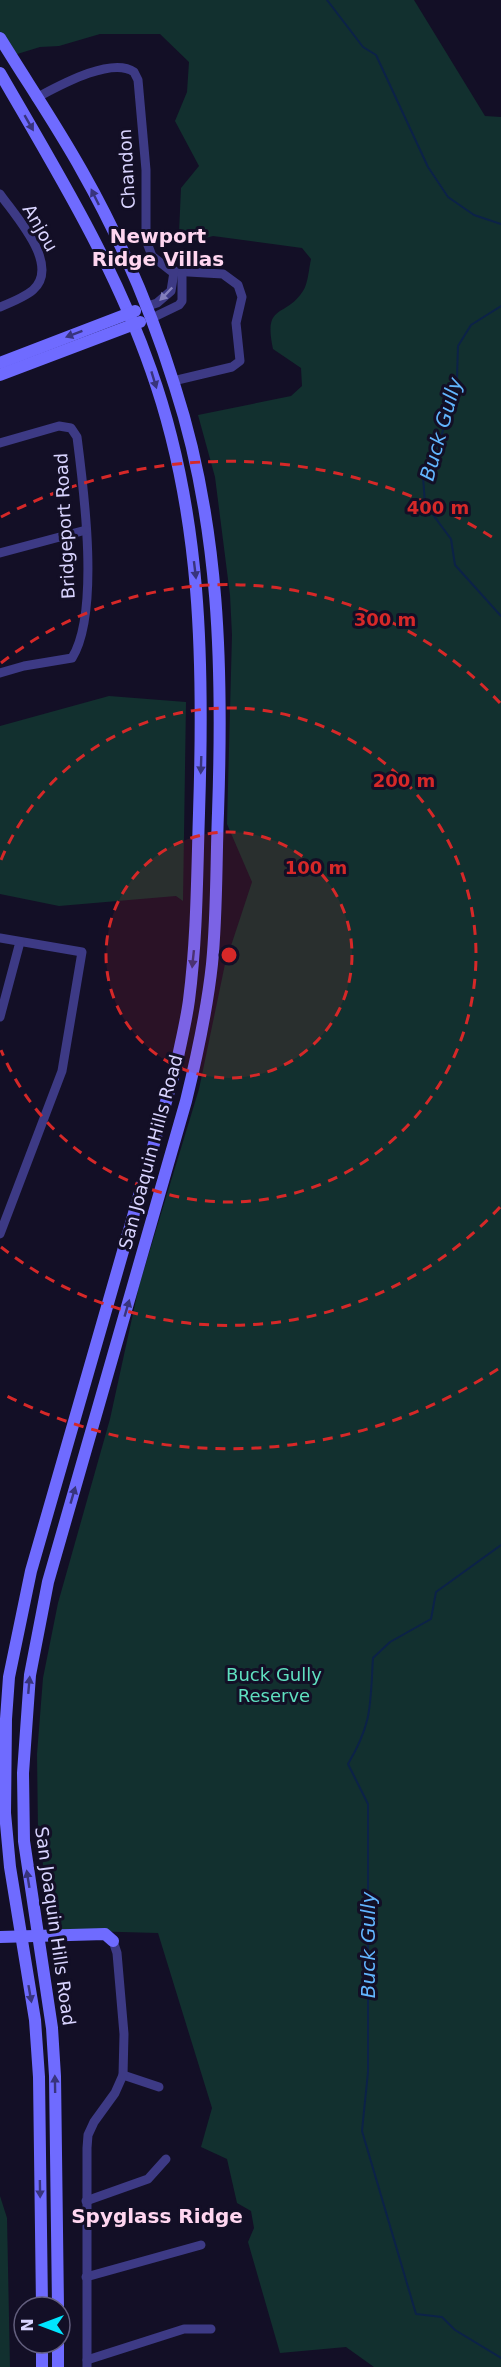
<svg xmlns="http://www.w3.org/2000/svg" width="501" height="2367" font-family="'DejaVu Sans',sans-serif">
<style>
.green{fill:#12302f}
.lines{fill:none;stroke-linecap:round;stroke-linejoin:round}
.stream{stroke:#0c2248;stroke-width:2}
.street{stroke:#3d3a85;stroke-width:9}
.secondary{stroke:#6f6bff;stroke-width:12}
.oneway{fill:#38347d}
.oneway2{fill:#837fbc}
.ring{fill:none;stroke:#d62828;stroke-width:3;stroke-dasharray:10 8}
.labels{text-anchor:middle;stroke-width:6;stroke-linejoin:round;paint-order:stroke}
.street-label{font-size:18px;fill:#d9d4ff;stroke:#130f26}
.park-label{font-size:18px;fill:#5fe0c0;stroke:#130f26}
.neighbourhood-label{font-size:20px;font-weight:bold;fill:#ffd6f0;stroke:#130f26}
.water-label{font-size:20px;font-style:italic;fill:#62b6ff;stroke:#130f26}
.centre{fill:#d62828;stroke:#130f26;stroke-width:3}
.ring-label{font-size:18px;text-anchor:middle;font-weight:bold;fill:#d62828;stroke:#130f26;stroke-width:6;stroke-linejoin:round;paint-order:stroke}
</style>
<rect width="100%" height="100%" fill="#130f26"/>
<g class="green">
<path d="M0,0H414L485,116L501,117V2367H374L346,2347L280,2353L248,2242L254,2228L251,2211L237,2203L227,2159L201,2147L212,2108L158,1933L48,1930L50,1911L38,1831L37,1754L43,1678L58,1603L110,1419L139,1286L199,1089L225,964L252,882L227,824L232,635L230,595L215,477L198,415L291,396L302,386L301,368L273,349C263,302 285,319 303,291C308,284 309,268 311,259L302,248L213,236L187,243L179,233L181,188L199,166L175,121L187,92L189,62L160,34H100L59,46L40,47L14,55L0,33Z"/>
<polygon points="109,696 186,702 183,901 176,896 59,906 0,894 0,726"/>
<polygon points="0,2196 7,2218 10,2367 0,2367"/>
</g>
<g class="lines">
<g class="stream">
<polyline points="327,0 363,47 376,55 428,167 448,197 474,215 501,224"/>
<polyline points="501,306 471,325 458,346 457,377 442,434 423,476 425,504 451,539 455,565 501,616"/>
<path d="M501,1545L436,1592L431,1619L390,1642L373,1658C370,1704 373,1722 348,1764L368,1804V2072L362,2131L416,2314L442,2317L455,2330L501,2358"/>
</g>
<g class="street">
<path d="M36,98C57,87 111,56 134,72L138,80L146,170V240L152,256L171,271L223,274L238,285L242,297L236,323L240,361L232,367L173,381"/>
<path d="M0,194C16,217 61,265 33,290C25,297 10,303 0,307"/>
<polyline points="145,307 157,303 171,291 174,272"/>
<polyline points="150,319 179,305 182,301 182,274"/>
<path d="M0,443L59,426L71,428L77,437C84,491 100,613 72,658L24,666L0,673"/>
<polyline points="0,553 86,530"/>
<polyline points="0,938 82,952 62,1071 0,1234"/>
<polyline points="0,1017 20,942"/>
<polyline points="123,2075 159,2087"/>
<polyline points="86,2201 148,2179 166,2159"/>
<polyline points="86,2277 201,2245"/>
<polyline points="87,2360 184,2329 211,2329"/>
<polyline points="87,2367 87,2148 88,2135 94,2122 115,2093 123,2075 124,2034 117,1953 113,1941"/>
</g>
<g class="secondary">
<path d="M0,38C27,82 57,126 82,171C120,238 152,313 175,387C220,526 223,669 218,813C216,863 217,914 212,964C207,1011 197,1056 186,1101L48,1582L30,1675L23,1773L24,1841L52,2028L55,2076L58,2307"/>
<path d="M0,73C56,170 114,264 151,370C202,513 204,663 199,813C197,875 197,938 189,1000C186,1023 180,1045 176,1067L31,1571L9,1677L6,1719L5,1813L10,1867L35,2020L39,2077L42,2307"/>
<polyline points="0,363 135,311"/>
<polyline points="0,375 140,322"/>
<polyline points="0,1937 105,1934 113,1941"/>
<polyline points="42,2343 42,2367"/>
<polyline points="58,2343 58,2367"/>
</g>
</g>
<defs><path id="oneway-solid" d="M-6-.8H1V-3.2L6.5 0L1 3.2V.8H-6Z" transform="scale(1.5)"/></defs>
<g class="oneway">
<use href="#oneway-solid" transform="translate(29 123) rotate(60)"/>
<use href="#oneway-solid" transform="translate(95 197) rotate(-116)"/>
<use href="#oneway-solid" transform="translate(74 334) rotate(159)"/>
<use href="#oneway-solid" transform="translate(154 380) rotate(73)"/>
<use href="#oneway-solid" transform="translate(195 570) rotate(83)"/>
<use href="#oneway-solid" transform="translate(201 765) rotate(92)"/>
<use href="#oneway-solid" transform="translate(193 959) rotate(96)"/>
<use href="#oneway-solid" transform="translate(127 1308) rotate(-74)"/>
<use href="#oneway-solid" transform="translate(73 1495) rotate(-74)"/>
<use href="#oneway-solid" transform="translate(29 1685) rotate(-85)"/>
<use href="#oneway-solid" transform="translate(28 1879) rotate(-99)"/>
<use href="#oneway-solid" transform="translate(30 1994) rotate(80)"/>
<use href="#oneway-solid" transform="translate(55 2084) rotate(-91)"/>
<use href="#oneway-solid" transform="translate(40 2189) rotate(89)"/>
</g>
<use class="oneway2" href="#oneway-solid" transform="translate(166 294) rotate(134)"/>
<circle cx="229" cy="955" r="123" fill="#d62828" fill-opacity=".12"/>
<g class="ring">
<circle cx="229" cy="955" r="123"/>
<path d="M1 860A247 247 0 1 1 1 1050"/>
<path d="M500 1207A370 370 0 0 1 1 1247M1 663A370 370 0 0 1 500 703"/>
<path d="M498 1369A494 494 0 0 1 1 1393M1 517A494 494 0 0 1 498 541"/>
</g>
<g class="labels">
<g class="street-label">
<text transform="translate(127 169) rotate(-93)" y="6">Chandon</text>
<text transform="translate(40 228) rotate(60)" y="6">Anjou</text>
<text transform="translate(65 526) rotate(-93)" y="6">Bridgeport Road</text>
<text transform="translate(151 1152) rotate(-75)" y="6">San Joaquin Hills Road</text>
<text transform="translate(55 1926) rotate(82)" y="6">San Joaquin Hills Road</text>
</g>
<g class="park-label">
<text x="274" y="1681">Buck Gully<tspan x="274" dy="21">Reserve</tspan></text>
</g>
<g class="neighbourhood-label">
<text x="158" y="243">Newport<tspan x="158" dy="23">Ridge Villas</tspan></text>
<text x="157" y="2223">Spyglass Ridge</text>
</g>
<g class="water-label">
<text transform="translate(441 429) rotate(-74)" y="7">Buck Gully</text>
<text transform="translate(368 1945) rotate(-90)" y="7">Buck Gully</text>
</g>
</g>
<circle cx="229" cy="955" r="9" class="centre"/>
<g class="ring-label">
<text x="438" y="514">400 m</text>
<text x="385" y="626">300 m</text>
<text x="404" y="787">200 m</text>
<text x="316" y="874">100 m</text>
</g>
<g transform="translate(42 2325) rotate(270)"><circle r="28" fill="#130f26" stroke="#625e7d" stroke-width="1.5"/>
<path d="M0-4.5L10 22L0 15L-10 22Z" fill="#00e5ff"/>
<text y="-9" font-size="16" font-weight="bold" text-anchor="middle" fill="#d9d4ff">N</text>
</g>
</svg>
